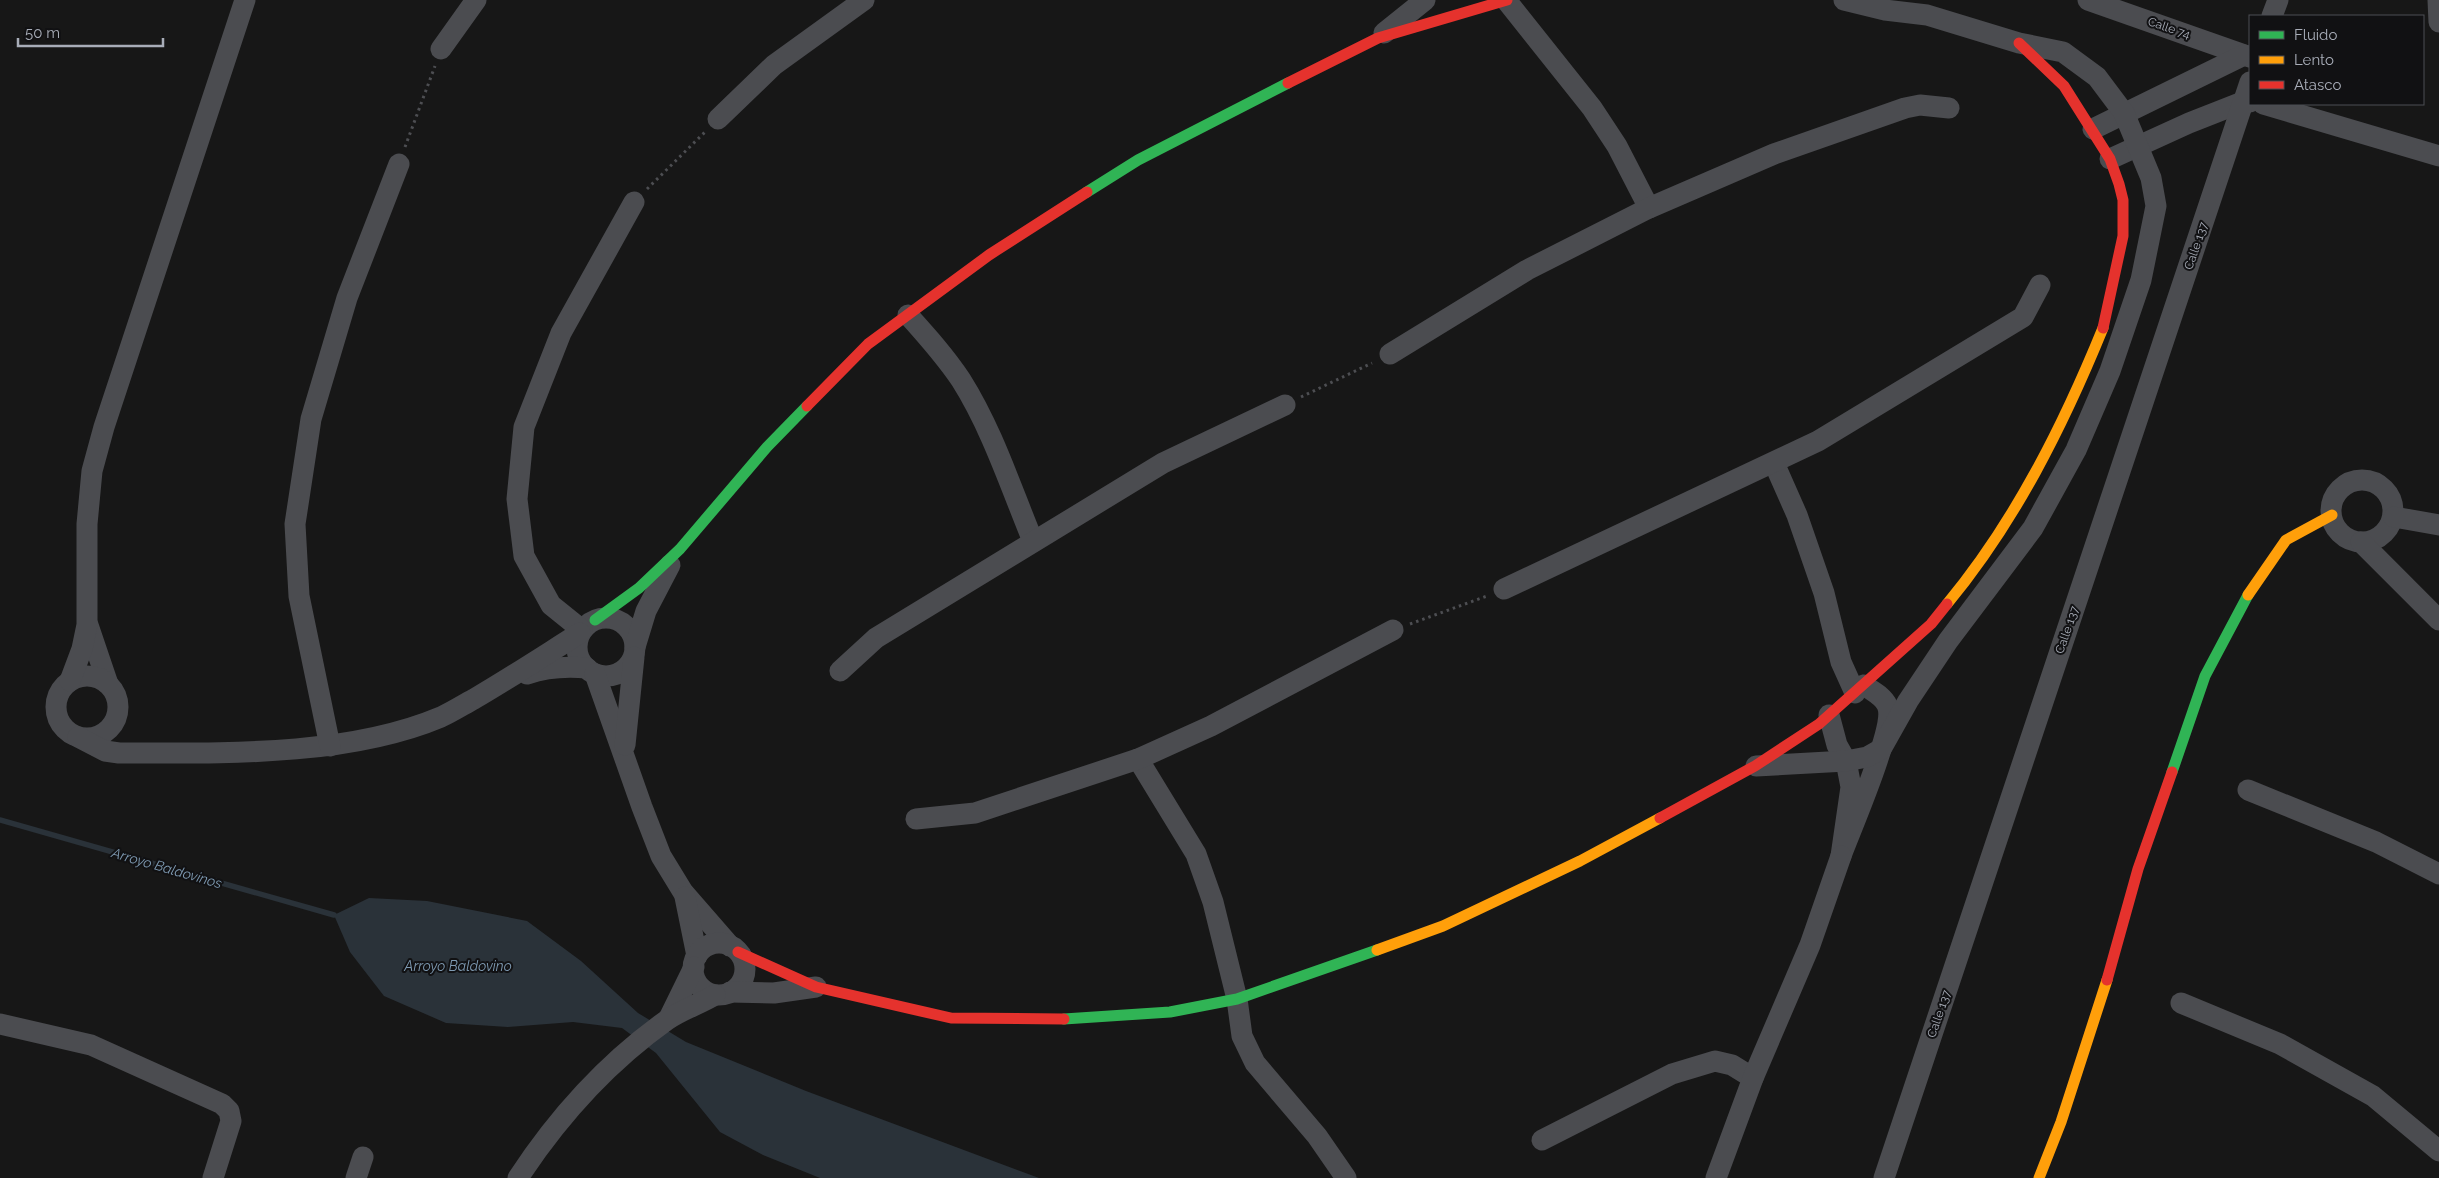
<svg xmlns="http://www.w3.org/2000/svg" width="2439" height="1178" font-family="Raleway,sans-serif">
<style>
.water{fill:#2a3239}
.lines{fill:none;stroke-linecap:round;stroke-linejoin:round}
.stream{stroke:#2a3239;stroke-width:5.5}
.path{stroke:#4d4e52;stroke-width:3;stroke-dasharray:2.5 4;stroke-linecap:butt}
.street{stroke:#4b4c50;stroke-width:21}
.fast{stroke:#30b455;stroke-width:11}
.slow{stroke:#ff9f0a;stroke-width:11}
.jam{stroke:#e5322d;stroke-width:11}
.labels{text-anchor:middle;stroke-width:4;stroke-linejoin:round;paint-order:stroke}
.street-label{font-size:12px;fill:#a8adb8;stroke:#111113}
.water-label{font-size:14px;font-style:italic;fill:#7f9bb3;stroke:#111113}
</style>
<rect width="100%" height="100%" fill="#171717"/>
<polygon class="water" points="369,898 427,901 527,921 581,961 638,1013 686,1042 806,1091 1039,1178 820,1178 763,1155 720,1132 656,1053 622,1028 573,1022 508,1027 446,1023 384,996 350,952 334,915"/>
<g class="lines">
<polyline class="stream" points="0,820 334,915"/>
<g class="path">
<polyline points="405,147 435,66"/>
<polyline points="647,189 705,132"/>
<polyline points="1301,397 1372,363"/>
<polyline points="1410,624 1487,596"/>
</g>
<g class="street">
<polyline points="1506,0 1592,108 1617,146 1649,208"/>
<polyline points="2088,0 2250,57"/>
<polyline points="2438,0 2439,22"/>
<polyline points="2272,16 2278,0"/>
<polyline points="1384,33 1425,0"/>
<polyline points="441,49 476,0"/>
<polyline points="2263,104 2439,156"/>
<polyline points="718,119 774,65 864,0"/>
<polyline points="2093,129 2244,55"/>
<polyline points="2110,159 2189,123 2245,101 2250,102"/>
<path d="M908,315C927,336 945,356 961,380C992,429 1011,488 1033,541"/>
<polyline points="1390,354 1527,270 1649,208 1774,154 1905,108 1920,105 1949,108"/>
<polyline points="1774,463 1797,515 1824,593 1841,662 1855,693"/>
<circle cx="2362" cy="511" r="31"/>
<polyline points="2394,517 2439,525"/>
<polyline points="2361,542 2439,620"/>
<polyline points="1504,589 1818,441 2023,317 2040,285"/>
<circle cx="606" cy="647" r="29"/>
<polyline points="88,625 108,684"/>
<polyline points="582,630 551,605 524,556 517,499 524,427 561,333 634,202"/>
<polyline points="635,647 646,611 670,565"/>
<polyline points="840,671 876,638 1163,463 1285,405"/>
<path d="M527,674C547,667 565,666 587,668"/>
<polyline points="595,674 642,807 661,856 683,892 730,946"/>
<circle cx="87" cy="707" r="31"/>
<polyline points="70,681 82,649 87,625 87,524 92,471 104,427 245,0"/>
<path d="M1829,715L1837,745L1846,761L1851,787L1841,856C1850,831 1897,725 1887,705C1883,696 1872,691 1864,685"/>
<path d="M78,737L105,751L119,753C221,753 346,757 441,717C452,712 463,705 474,699C510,678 545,655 580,633"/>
<polyline points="625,745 634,657"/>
<polyline points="330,746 299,596 295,524 311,419 347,298 399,164"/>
<polyline points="1138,759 1196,854 1213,902 1237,999 1242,1036 1255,1063 1317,1136 1346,1178"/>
<polyline points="1756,766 1846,761 1867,757 1881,749 1908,701 1948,641 2033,528 2076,450 2110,371 2141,280 2156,206 2151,178 2124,113 2097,77 2063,52 2019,43 1927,15 1885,10 1844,0"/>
<polyline points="2248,790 2376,842 2439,874"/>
<polyline points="916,819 975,813 1138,759 1211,726 1393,630"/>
<polyline points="685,897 697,956"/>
<circle cx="719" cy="969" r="26"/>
<polyline points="730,992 774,993 816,987"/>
<polyline points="2181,1003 2280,1044 2373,1096 2439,1151"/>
<polyline points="669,1018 694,967"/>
<polyline points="0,1024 91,1045 222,1104 229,1111 231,1121 213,1178"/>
<polyline points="1542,1140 1672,1074 1715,1061 1732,1065 1753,1078"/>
<polyline points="356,1178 363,1157"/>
<path d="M518,1178C558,1117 608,1062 667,1020C681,1010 700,1004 715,995"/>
<polyline points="1716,1178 1753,1078 1810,945 1841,856"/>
<polyline points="1884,1178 2250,82"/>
</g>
<g class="fast">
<polyline points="1087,192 1138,160 1288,83"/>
<polyline points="595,620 639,588 680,549 767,447 807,406"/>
<polyline points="2172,772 2205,676 2248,595"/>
<polyline points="1064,1019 1170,1012 1237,999 1377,950"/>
</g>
<g class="slow">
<polyline points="2248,595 2286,540 2332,515"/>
<path d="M1947,604C2015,522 2063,426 2103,328"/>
<polyline points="1377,950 1443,926 1580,861 1660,818"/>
<polyline points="2039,1178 2061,1122 2107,980"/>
</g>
<g class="jam">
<polyline points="2019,43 2064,86 2110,159 2119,184 2123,200 2123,236 2103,328"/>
<polyline points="1288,83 1378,38 1507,0"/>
<polyline points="807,406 868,344 989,255 1087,192"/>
<polyline points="1660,818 1755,766 1819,724 1931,624 1947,604"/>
<polyline points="738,952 816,987 951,1018 1064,1019"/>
<polyline points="2107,980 2138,869 2172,772"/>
</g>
</g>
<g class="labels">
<g class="street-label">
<text transform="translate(2169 28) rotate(19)" y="4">Calle 74</text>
<text transform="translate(2196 246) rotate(-71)" y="4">Calle 137</text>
<text transform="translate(2067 630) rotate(-71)" y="4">Calle 137</text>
<text transform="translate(1939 1014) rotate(-71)" y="4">Calle 137</text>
</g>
<g class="water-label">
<text transform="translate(167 868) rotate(16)" y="5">Arroyo Baldovinos</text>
<text x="458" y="971">Arroyo Baldovino</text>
</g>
</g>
<rect x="2249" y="15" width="175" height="90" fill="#111113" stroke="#4d4f55"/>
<rect x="2259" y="31" width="25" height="8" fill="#30b455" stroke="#4d4f55"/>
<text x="2294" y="40" font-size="15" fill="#a8adb8">Fluido</text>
<rect x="2259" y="56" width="25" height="8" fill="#ff9f0a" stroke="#4d4f55"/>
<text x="2294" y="65" font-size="15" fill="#a8adb8">Lento</text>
<rect x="2259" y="81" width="25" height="8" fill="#e5322d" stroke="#4d4f55"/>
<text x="2294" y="90" font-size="15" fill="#a8adb8">Atasco</text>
<path d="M18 38v8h145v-8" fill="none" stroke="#a8adb8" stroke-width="2.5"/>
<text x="25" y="38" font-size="15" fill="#a8adb8" stroke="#111113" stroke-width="4" paint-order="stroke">50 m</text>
</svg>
